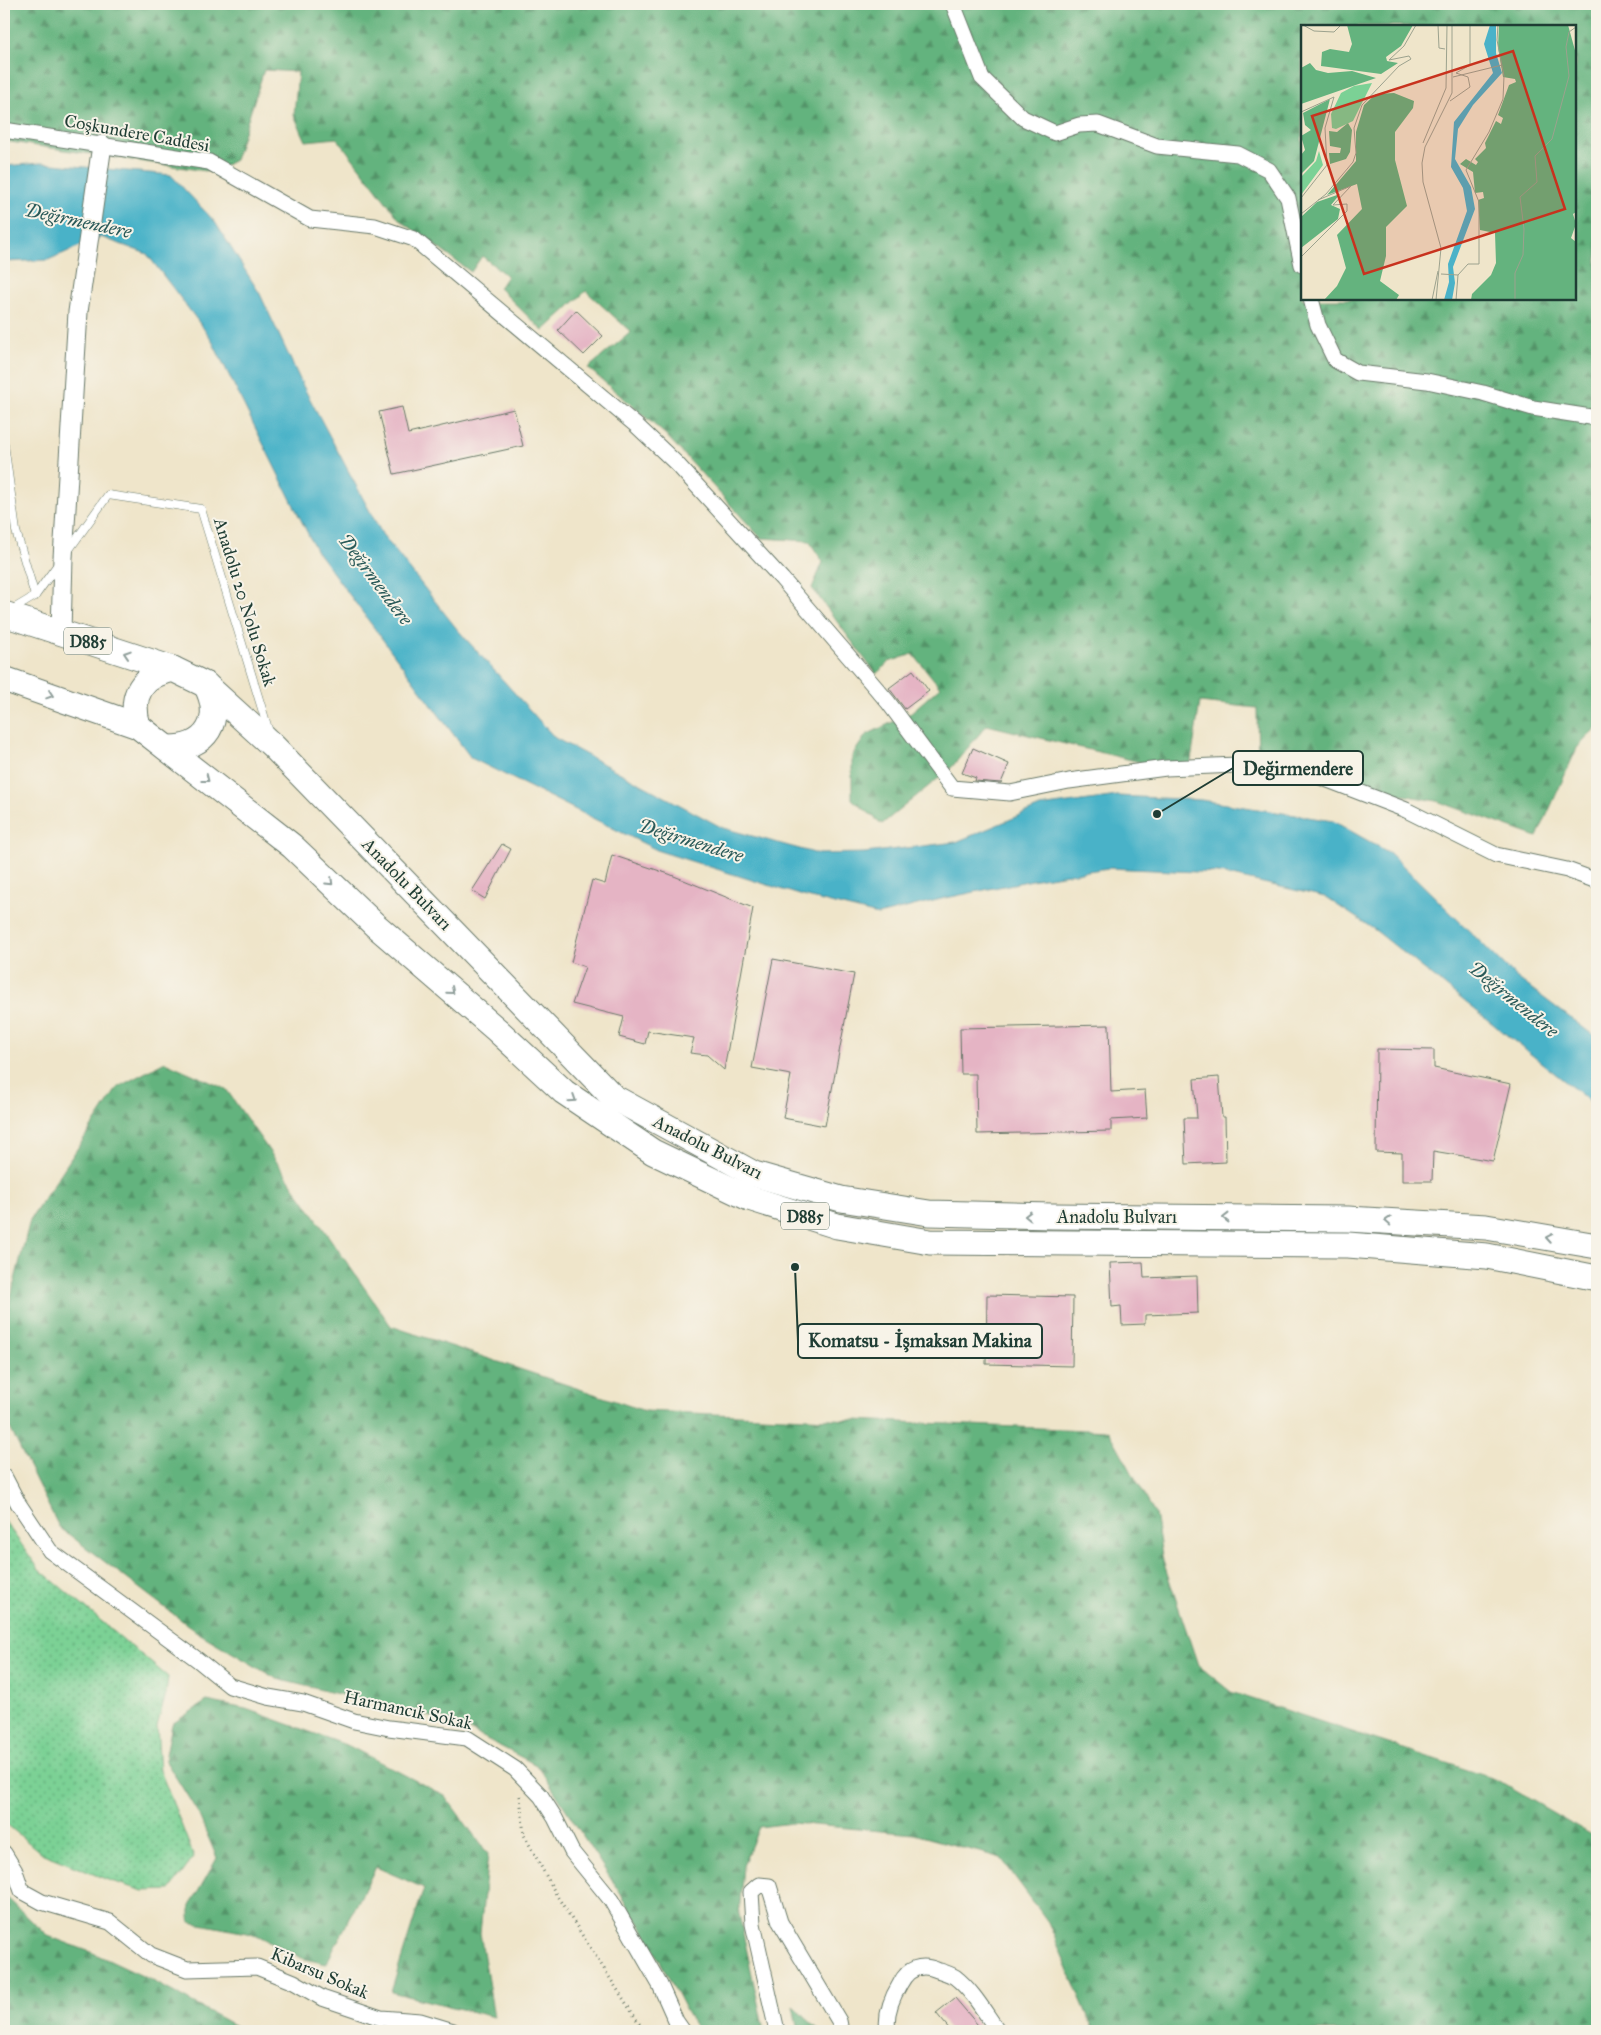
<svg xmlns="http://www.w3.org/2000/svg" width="1601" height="2035" font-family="'IM FELL Great Primer',serif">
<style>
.grass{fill:url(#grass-dots);stroke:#4d8764}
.forest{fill:url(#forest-firs);stroke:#427859;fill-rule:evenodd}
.water{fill:#4ab2c8;stroke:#34787e}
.building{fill:#e5b4c4}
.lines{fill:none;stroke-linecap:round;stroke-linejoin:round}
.service-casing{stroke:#687868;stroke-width:9}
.minor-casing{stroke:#687868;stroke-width:17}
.tertiary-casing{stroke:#687868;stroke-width:21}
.trunk-casing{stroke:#687868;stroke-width:27}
.path{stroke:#687868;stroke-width:3;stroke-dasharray:1 4;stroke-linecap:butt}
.service{stroke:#fff;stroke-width:8}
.minor{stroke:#fff;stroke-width:15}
.tertiary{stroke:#fff;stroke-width:19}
.trunk{stroke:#fff;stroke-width:25}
.oneway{stroke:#8f9e9a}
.labels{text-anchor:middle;stroke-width:4;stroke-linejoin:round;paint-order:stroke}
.shield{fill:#f7f3e8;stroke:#60746a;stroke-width:1}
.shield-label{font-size:16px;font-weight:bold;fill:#1f3d34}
.street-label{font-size:18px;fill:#1f3d34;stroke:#f7f3e8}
.water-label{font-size:19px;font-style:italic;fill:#2a5a59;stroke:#f7f3e8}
.inset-road{fill:none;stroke:#9ca28e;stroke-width:1}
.view{fill:#c8321e;fill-opacity:0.15;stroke:#c8321e;stroke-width:2.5}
.inset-edge{fill:none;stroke:#1f3d34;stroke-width:2.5}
.leader{fill:none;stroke:#1f3d34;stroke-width:2}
.callout-dot{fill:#1f3d34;stroke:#f7f3e8;stroke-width:2}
.callout{fill:#f7f3e8;stroke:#1f3d34;stroke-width:2}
.callout-label{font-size:19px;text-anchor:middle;font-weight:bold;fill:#1f3d34}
</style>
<defs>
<pattern id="grass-dots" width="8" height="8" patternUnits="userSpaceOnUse" patternTransform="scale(1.25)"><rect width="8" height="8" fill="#7bd195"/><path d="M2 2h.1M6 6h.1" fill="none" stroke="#64ab7a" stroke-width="1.8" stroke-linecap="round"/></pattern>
<pattern id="forest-firs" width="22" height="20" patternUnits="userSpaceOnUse" patternTransform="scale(1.25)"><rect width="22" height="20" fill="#64b37e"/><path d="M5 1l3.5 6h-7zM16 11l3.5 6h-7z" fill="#529368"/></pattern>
</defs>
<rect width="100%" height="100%" fill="#f7f3e8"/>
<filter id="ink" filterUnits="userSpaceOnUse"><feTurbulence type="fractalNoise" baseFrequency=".02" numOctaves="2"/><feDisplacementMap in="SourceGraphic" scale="10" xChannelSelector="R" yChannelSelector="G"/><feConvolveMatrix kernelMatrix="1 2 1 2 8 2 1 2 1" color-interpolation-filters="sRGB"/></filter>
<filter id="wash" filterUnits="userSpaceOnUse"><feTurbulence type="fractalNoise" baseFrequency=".0096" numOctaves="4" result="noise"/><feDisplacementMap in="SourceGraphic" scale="20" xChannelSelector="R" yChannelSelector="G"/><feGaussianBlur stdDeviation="1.12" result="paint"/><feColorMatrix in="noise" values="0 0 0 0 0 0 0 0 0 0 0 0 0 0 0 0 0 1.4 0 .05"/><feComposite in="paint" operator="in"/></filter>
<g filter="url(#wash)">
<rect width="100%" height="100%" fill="#efe5ca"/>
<polygon class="grass" points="4,1520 39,1569 168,1677 166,1694 157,1726 160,1770 194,1857 170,1890 143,1891 108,1880 41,1853 4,1822"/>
<g class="forest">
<path d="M4,4H1597V727L1577,748L1537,837L1437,801L1258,770L1257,708L1200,702L1189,774L987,725L951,768L882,824L852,799V756L866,735L909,714L940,687L913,654L889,662L876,674L812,588L823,562L809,541L761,538L665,434L588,368L631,332L586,291L543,331L499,288L507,276L482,256L471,272L400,220L337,138L306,141L294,115L298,72L264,70L235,160L213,172L4,141ZM1302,26H1575V299H1302Z"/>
<polygon points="165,1062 226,1089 391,1326 645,1411 1109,1431 1155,1514 1163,1561 1198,1665 1231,1692 1495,1779 1597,1838 1597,2031 1094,2031 1048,1922 1001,1858 914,1834 792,1823 759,1827 743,1866 739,1914 764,2031 698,2031 687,2013 645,1932 538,1766 456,1723 277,1679 197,1632 59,1527 4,1416 4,1326 7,1312 30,1220 118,1087"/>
<polygon points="207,1701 246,1709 349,1746 445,1796 488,1854 480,1933 494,2017 391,1992 424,1888 376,1867 326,1964 302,1958 257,1935 190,1922 190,1906 217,1858 198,1813 165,1760 172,1724"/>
<polygon points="4,1895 48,1936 93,1953 151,1980 245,2031 4,2031"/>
<polygon points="793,2006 819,2030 819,2031 798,2031"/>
</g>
<polygon class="water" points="42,163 171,175 215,222 260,294 303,386 382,534 457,629 555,738 723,828 818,854 865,853 956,842 1040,807 1117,796 1201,800 1333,821 1390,853 1516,977 1597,1038 1597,1107 1375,930 1325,897 1219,873 1108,868 1042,878 941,899 878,915 803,896 659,851 471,758 316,550 210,337 147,254 101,237 48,260 4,262 4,166"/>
<g id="blocks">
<g class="building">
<polygon points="576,310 603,336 584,355 558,330"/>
<polygon points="402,407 408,434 514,409 523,446 394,474 379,412"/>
<polygon points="913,670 929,691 905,709 889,688"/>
<polygon points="973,748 1009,764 1001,783 975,781 976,778 962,773"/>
<polygon points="502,844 511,849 485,899 472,891"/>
<polygon points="612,855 669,874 753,908 724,1070 707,1055 690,1053 694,1038 648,1031 645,1044 619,1037 624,1017 572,1004 585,967 571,962 592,880 605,884"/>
<polygon points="773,959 854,974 825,1126 783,1118 791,1075 752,1068"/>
<polygon points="1109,1025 1111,1092 1145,1090 1147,1118 1111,1120 1111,1131 977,1134 976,1074 961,1074 960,1028"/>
<polygon points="1377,1049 1434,1050 1434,1068 1511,1084 1493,1161 1433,1151 1432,1181 1402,1181 1402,1153 1376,1152"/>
<polygon points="1219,1077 1222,1117 1225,1117 1226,1162 1186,1164 1184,1118 1197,1118 1194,1079"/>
<polygon points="1143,1262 1144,1278 1197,1276 1198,1313 1145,1315 1145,1324 1122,1325 1121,1306 1112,1307 1110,1263"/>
<polygon points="987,1295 1073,1297 1072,1366 986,1364"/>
<polygon points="955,1998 983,2031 951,2031 936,2013"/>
</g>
</g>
</g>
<g filter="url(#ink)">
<use href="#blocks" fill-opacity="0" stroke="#687868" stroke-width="1"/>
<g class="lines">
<defs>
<g id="service">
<polyline points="4,444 16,531 35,596"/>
<polyline points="68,551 108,495 201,509 269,732"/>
<polyline points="10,611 35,596 58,564"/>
</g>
<g id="minor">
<polyline points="953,4 982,78 1023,118 1055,133 1079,125 1098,124 1157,146 1238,154 1269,170 1288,198 1302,265"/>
<polyline points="4,130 209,162 310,219 375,226 414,239 637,426 677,464 782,579 888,702 952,788 1010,793 1069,781 1166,768 1284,763 1406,810 1496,855 1567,870 1597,881"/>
<polyline points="1311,299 1318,325 1335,360 1358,373 1427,381 1483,393 1533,408 1597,418"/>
<polyline points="4,1476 18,1503 50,1551 198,1660 230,1686 268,1697 303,1703 354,1721 389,1728 467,1738 515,1769 541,1796 555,1818 572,1852 611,1900 660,1985 676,2021 683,2031"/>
<polyline points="4,1853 15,1871 22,1891 42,1902 110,1922 151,1955 187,1969 257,1967 294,1982 322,1998 381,2018 420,2021 453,2031"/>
<polyline points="777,2031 753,1924 751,1892 759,1885 769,1886 780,1922 839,2021 841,2031"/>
<path d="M888,2031C885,2015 891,1999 900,1984C908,1968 921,1963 937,1970C943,1972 950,1974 955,1977C973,1991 985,2013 998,2031"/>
</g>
<polyline id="tertiary" points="61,632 63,558 78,312 102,145"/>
<g id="trunk">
<polyline points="4,614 173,669 206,685 273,746 613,1097 754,1174 841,1199 929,1213 1052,1216 1348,1219 1486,1227 1597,1246"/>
<polyline points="4,679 138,726 292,846 375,925 497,1030 564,1092 653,1152 749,1198 837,1226 930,1242 1348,1245 1487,1256 1597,1278"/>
<path d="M138,726C129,695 142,675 173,669"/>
<path d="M167,748C207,749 224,720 206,685"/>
</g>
</defs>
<use href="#service" class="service-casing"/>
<use href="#minor" class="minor-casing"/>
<use href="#tertiary" class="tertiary-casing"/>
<use href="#trunk" class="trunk-casing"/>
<polyline class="path" points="520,1796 524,1835 557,1896 644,2031"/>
<use href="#service" class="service"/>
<use href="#minor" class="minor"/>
<use href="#tertiary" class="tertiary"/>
<use href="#trunk" class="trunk"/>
</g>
<defs><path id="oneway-chevron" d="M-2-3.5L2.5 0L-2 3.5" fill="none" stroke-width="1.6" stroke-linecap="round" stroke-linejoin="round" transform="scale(1.25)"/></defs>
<g class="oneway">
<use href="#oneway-chevron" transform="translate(127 654) rotate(-162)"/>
<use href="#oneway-chevron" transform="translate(50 695) rotate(19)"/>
<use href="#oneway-chevron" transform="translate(206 779) rotate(38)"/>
<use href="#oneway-chevron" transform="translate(330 882) rotate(44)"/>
<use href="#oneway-chevron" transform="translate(451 991) rotate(41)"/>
<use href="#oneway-chevron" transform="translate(573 1099) rotate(33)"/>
<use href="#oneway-chevron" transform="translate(1028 1216) rotate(-179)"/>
<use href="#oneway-chevron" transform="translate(1226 1218) rotate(-180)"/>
<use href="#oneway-chevron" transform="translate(1388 1221) rotate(-177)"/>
<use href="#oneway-chevron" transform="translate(1549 1238) rotate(-170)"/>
</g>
</g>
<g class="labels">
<g class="shield">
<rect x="64" y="627.5" width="48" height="27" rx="4"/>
<rect x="781" y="1202.5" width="48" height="27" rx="4"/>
</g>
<g class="shield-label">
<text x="88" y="647">D885</text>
<text x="805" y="1222">D885</text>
</g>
<g class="street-label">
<text transform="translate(137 133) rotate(10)" y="6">Coşkundere Caddesi</text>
<text transform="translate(245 602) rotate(73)" y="6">Anadolu 20 Nolu Sokak</text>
<text transform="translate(407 884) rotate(46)" y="6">Anadolu Bulvarı</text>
<text transform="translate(708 1147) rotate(27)" y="6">Anadolu Bulvarı</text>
<text x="1117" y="1223">Anadolu Bulvarı</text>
<text transform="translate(408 1710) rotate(12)" y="6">Harmancık Sokak</text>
<text transform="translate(320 1973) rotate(23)" y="6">Kibarsu Sokak</text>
</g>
<g class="water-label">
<text transform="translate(78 220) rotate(12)" y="7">Değirmendere</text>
<text transform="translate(376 579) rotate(53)" y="7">Değirmendere</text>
<text transform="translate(691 840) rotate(17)" y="7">Değirmendere</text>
<text transform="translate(1514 999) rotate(39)" y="7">Değirmendere</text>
</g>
</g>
<g transform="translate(1301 25)">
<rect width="275" height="275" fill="#efe5ca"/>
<path d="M71,58L52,96L35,104L31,103L30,89L40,68L53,61ZM18,126L22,140L0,170V152L15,136Z" fill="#7bd195"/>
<path d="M46,0H112L100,21L85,32L86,36L97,38L80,49L20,41L21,27L29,24L48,27L51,19ZM198,0H267L275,29V187L272,189L275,199L270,213L275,217V275H170L171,269L190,250L195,238L194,208L179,205L177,175L183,173L182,167L174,168L172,147L159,139L165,134L175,140L177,137L174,134L185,123L184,118L195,96L200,99L202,93L197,90L208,60L215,57L214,54L202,52L197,22ZM9,38L15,45L27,48L51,46L75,53L0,79V43ZM93,68L113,76L112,83L94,107V135L106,181L85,202V231L79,256L98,270L95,275H23L36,261L45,243L36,210L61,184L56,159L26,170L55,136V107L63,80L75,69ZM29,74L13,136L0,149V130L4,125L0,111L10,105L4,100L2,88ZM47,98L51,105L49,127L45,134L29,139L28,128H39L40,123L29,121L28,106L36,107ZM39,169L30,180L39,184L37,194L0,223V192L16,177Z" fill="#64b37e"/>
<path d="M189,0H195V28L201,48L172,80L157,104L154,134L170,162L174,184L152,242L154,258L151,275H143L148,257L147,239L166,186L162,163L150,142L153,97L192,48L183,19Z" fill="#4ab2c8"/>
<path class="inset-road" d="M2,0L13,6L33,7L40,0M137,0L138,23L144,24M155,48L169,40V0M152,52L201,40M149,76L169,62L167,52L155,48M0,87L33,72L24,103L26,140L0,173M122,118L145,63L146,0M0,189L25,169L52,137L55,128L53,103L61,80L98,41L110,34L108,31L88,35L103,21L115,0M0,232L46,186V179L32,180L50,161L17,175M140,249L157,250L155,275M157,250L167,239H178V177L165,145L188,107L202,74L203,51L196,15L197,0M131,275L137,246M135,275L140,223L122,157L121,138L124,122L151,68V0M214,275V248L222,230L223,204L219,172L236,157L234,131L251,114L268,51L265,22L268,7L275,2"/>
<path class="view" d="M212,26L264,184L63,249L11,91Z"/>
<rect width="275" height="275" class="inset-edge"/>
</g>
<path class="leader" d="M1157 814L1233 768M795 1267L798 1341"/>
<g class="callout-dot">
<circle cx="1157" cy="814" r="5"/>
<circle cx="795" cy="1267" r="5"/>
</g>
<g class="callout">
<rect x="1233" y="751" width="130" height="34" rx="5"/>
<rect x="798" y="1324" width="244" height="34" rx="5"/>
</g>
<g class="callout-label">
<text x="1298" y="775">Değirmendere</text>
<text x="920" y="1347">Komatsu - İşmaksan Makina</text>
</g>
<rect width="1601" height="2035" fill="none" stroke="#f7f3e8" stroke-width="20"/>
</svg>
